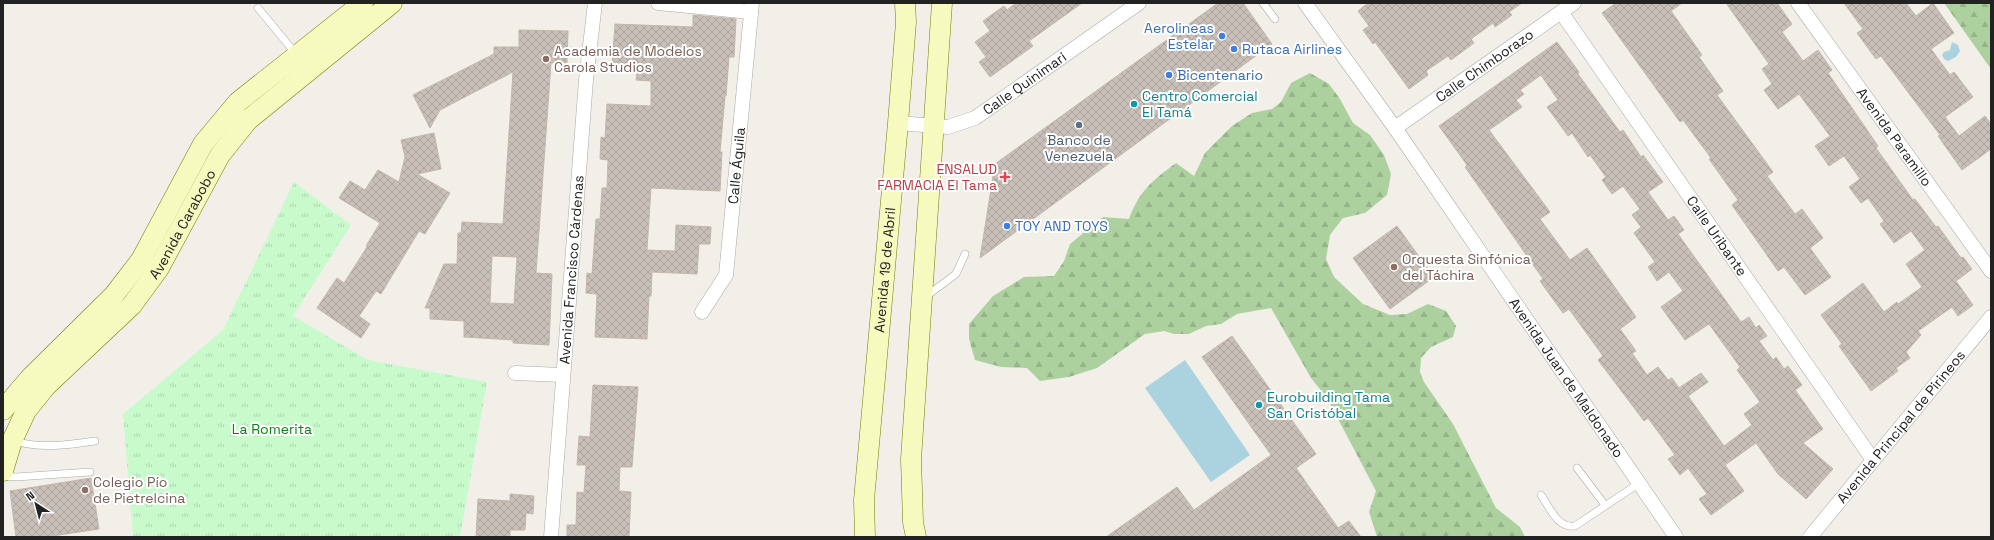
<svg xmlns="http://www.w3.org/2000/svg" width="1994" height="540" font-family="'Space Grotesk',sans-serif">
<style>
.forest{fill:url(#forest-firs)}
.park{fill:url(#park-tufts)}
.water{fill:#aad3df}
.building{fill:url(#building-cross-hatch);stroke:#c4b6ab;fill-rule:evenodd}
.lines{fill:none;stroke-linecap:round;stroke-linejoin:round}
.service-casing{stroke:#a9a9a9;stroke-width:8}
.minor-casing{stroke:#a9a9a9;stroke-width:15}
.secondary-casing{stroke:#707d05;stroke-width:21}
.service{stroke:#fff;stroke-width:7}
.minor{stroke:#fff;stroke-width:14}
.secondary{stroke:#f7fabf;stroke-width:20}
.shop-dot{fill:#3f7fe0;stroke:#fff;stroke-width:1.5}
.education-dot{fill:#8d6e63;stroke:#fff;stroke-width:1.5}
.culture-dot{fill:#0f9aa8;stroke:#fff;stroke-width:1.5}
.service-dot{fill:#5c6f8a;stroke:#fff;stroke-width:1.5}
.health-dot{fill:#e0444e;stroke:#fff;stroke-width:1.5}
.labels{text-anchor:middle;stroke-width:4;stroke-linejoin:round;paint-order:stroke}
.shop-label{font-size:14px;fill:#366cbe;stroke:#fff;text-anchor:start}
.education-label{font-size:14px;fill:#785e54;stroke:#fff;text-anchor:start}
.street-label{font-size:14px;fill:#222;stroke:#fff}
.culture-label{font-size:14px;fill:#0d838f;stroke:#fff;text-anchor:start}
.service-label{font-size:14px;fill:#4e5e75;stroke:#fff}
.health-label{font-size:14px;fill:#be3a42;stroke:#fff;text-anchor:end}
.park-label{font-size:14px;fill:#0c8416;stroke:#fff}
</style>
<defs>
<pattern id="forest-firs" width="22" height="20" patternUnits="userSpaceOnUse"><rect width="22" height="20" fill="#add19e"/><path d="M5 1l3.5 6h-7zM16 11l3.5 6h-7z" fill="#95b388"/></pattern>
<pattern id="park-tufts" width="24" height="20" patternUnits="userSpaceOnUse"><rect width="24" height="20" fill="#c8facc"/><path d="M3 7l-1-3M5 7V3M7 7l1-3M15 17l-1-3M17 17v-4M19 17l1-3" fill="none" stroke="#acd6af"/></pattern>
<pattern id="building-cross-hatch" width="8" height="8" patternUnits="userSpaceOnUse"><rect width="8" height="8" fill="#c7bfb8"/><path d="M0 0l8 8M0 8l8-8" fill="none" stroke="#aba49e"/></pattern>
</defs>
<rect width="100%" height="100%" fill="#f2efe9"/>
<g class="forest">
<polygon points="1944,3 1991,3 1991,69"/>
<path d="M1310,73L1329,84L1340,99L1353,123L1370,135L1384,155L1391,174L1387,195L1365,213L1343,218L1330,235L1326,259L1334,277L1363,304L1390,315L1407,314L1428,304L1446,311L1456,326L1453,337L1431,347L1421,358L1420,372L1424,382L1453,424L1496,508L1520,527L1525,537H1377L1369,512L1376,491L1327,398L1311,378L1271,308L1237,314L1221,324L1206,326L1189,334H1174L1164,331L1145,334L1097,368L1069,377L1040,381L1027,368L1001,367L975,360L969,339V324L993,296L1024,277L1054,276L1064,261L1070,244L1103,217L1129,219C1139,191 1153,180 1176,163L1194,176L1205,153L1232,126L1252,113L1272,109L1281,102L1291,83Z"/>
</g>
<polygon class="park" points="294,182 351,225 293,316 368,360 487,382 460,537 133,537 123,414 223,330"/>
<g class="water">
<polygon points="1952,42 1958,45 1960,51 1956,57 1948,61 1944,59 1942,55 1944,52 1950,50"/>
<polygon points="1185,360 1250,455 1211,482 1145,388"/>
</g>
<g class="building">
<polygon points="1016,3 1082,3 1029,41 1033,46 990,77 979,62 986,57 975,42 990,31 983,21 1004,6 1007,10"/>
<polygon points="1218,3 1243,3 1272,44 980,258 995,164"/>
<polygon points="1368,3 1522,3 1509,12 1512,15 1495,27 1493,23 1471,39 1474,43 1451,60 1448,56 1426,71 1428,75 1409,89 1375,42 1373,44 1363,30 1369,26 1358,11"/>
<polygon points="1616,3 1682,3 1671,11 1702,55 1699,57 1723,91 1717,95 1773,172 1767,176 1795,214 1802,209 1823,238 1810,248 1831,277 1805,295 1784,267 1778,271 1732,205 1738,200 1709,159 1711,158 1683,120 1680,122 1602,13"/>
<polygon points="1726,3 1777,3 1792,24 1782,32 1803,61 1818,50 1832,70 1828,73 1878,146 1876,148 1913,200 1915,199 1936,227 1938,226 1961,258 1963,257 1972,269 1956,281 1973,305 1958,316 1952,307 1918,331 1921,335 1906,352 1910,358 1896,368 1898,371 1871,391 1839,346 1842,344 1821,315 1863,283 1884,312 1897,302 1898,304 1922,287 1906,264 1925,250 1911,231 1894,243 1880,224 1884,221 1868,198 1861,203 1849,187 1860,179 1844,156 1829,166 1815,146 1830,136 1799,94 1778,109 1764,90 1772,84 1762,69 1769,64"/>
<polygon points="1844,3 1906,3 1916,16 1933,3 1954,33 1931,49 1950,75 1954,72 1973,97 1945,117 1959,136 1985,116 1991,124 1991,149 1962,170 1938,136 1940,135 1881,56 1876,59 1857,33 1863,29"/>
<polygon points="693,15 736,19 734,57 729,57 726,96 725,96 720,152 722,152 720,191 651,188 647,250 675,251 676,225 711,227 710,244 699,244 697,274 652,272 651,296 649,296 647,339 595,337 597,294 586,293 587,273 592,274 596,219 600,219 602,188 607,188 608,160 600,159 601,137 605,138 607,104 651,106 651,81 636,80 638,67 612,66 615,24 693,27"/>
<path d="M519,30L568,31L567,63H551L536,273L552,274L549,345L513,343V340L464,337V321L430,319V308H425L444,264H457L458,233H461L462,222L503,224L513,72L440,110L430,128L413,95L494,54V47H519ZM492,256L517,257L514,304L490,303Z"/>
<path d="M1557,42L1579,72L1578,74L1620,132L1623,130L1641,157L1643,155L1663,182L1648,192L1668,220L1674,216L1684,230L1678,234L1741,322L1749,317L1756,328L1759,325L1767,336L1759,341L1773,360L1776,357L1784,369L1788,366L1802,385L1795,390L1823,429L1803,443L1833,469L1806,499L1778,474L1756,443L1725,465L1744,491L1711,515L1699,499L1707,494L1688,468L1680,475L1668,459L1675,455L1648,418L1644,421L1598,360L1603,356L1569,309L1563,313L1540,281L1543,279L1465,167L1467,165L1439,126ZM1541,75L1558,100L1547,107L1568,136L1572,133L1588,157L1590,155L1606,177L1602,180L1612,194L1623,186L1640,209L1632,215L1641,227L1634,233L1655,262L1648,267L1657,281L1669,272L1683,291L1661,307L1685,340L1709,324L1740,367L1737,370L1760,402L1744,414L1752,425L1724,446L1688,396L1708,382L1701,373L1679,388L1672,378L1668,380L1658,367L1647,375L1632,353L1636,351L1620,329L1636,317L1587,248L1570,260L1540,219L1550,212L1489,130L1522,107L1516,100L1524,94L1520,90Z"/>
<polygon points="434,133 441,169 417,174 450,193 425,234 419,231 381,294 376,291 359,316 370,324 361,338 317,308 337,278 344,283 367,247 366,246 380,223 339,198 350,181 365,190 378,170 399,182 405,157 401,140"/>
<polygon points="1397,226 1434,277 1390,309 1353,258"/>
<polygon points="1232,336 1316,454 1296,468 1338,528 1349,521 1361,537 1106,537 1177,487 1194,510 1271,455 1202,357"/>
<polygon points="593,385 638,387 632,467 620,467 619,491 631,492 629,537 567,537 567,525 576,525 577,492 584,493 586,465 577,465 579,436 590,437"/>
<polygon points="91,478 99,529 46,537 16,537 10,491"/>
<polygon points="510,494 534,496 533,514 526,513 525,530 510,530 510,537 476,537 478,499 510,501"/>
</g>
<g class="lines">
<defs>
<g id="service">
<polyline points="1263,3 1275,19"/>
<polyline points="258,8 296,54"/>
<polyline points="925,297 956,274 965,254"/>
<path d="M14,441C41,449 68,445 95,441"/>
<polyline points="1577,468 1605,505"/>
<polyline points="3,476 16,477 90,472"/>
<path d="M1541,495C1550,508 1558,529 1575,526L1638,484"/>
</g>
<g id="minor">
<polyline points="658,3 751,12"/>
<path id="s1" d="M1305,3L1395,128L1676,537"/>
<path id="s2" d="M1798,3L1991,271"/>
<path id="s3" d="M1561,12L1873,460"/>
<path id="s4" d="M898,123L948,127L975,118L1139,3"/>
<path id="s5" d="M1395,128L1574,3"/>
<path id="s6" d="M702,312L726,275L752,3"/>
<polyline points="515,373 562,375"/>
<path id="s7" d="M551,537L586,80L595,3"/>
<path id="s8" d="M1810,537L1991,317"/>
</g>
<g id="secondary">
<polyline points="3,410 30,378 114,295 141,260 203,144 238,102 363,3"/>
<path id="s9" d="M3,471L12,441L26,411L46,386L132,305L159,268L220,155L248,120L392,3"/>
<path id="s10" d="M865,537L864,500L898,123L906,22L905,3"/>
<polyline points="916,537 913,522 911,459 942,3"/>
</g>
</defs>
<use href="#service" class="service-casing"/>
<use href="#minor" class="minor-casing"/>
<use href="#secondary" class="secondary-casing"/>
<use href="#service" class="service"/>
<use href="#minor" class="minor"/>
<use href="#secondary" class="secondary"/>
</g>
<g class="shop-dot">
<circle cx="1222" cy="36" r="4"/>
<circle cx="1234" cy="49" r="4"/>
<circle cx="1169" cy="75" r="4"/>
<circle cx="1007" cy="226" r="4"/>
</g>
<g class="education-dot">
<circle cx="546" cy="59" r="4"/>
<circle cx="1394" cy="267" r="4"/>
<circle cx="85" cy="490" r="4"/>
</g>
<g class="culture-dot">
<circle cx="1134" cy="104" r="4"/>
<circle cx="1259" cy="405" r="4"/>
</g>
<circle class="service-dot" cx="1079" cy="125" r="4"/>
<path class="health-dot" d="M1003 171h4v4h4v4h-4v4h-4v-4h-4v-4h4z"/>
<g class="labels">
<g class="shop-label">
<text x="1214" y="33" text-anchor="end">Aerolineas<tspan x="1214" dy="16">Estelar</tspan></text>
<text x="1242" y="54">Rutaca Airlines</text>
<text x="1177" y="80">Bicentenario</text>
<text x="1015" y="231">TOY AND TOYS</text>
</g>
<g class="education-label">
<text x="554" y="56">Academia de Modelos<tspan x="554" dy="16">Carola Studios</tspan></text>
<text x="1402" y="264">Orquesta Sinfónica<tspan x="1402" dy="16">del Táchira</tspan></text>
<text x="93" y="487">Colegio Pío<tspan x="93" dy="16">de Pietrelcina</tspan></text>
</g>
<g class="street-label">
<text dy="5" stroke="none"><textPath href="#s5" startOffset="109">Calle Chimborazo</textPath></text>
<text dy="5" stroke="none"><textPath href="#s4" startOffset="139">Calle Quinimari</textPath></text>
<text dy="5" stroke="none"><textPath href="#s2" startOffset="165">Avenida Paramillo</textPath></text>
<text dy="5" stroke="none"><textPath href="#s6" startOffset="154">Calle Águila</textPath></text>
<text dy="5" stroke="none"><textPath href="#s9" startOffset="310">Avenida Carabobo</textPath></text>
<text dy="5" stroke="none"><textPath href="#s3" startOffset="273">Calle Uribante</textPath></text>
<text dy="5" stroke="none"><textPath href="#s7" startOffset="268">Avenida Francisco Cárdenas</textPath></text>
<text dy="5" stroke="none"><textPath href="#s10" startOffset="268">Avenida 19 de Abril</textPath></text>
<text dy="5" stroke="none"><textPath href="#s1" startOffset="457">Avenida Juan de Maldonado</textPath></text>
<text dy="5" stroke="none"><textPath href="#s8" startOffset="143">Avenida Principal de Pirineos</textPath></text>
</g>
<g class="culture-label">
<text x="1142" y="101">Centro Comercial<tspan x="1142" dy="16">El Tamá</tspan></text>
<text x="1267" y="402">Eurobuilding Tama<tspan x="1267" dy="16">San Cristóbal</tspan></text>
</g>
<g class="service-label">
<text x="1079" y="145">Banco de<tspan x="1079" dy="16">Venezuela</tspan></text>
</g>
<g class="health-label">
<text x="997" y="174">ENSALUD<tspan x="997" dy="16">FARMACIA El Tama</tspan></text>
</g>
<g class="park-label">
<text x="272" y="434">La Romerita</text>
</g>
</g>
<rect width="1994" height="540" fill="none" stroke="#222222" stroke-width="8"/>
<g transform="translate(36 504) rotate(324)" stroke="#ffffff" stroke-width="3" paint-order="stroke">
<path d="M0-3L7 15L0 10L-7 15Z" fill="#222222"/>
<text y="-6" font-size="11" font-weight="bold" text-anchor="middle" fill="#222222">N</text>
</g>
</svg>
